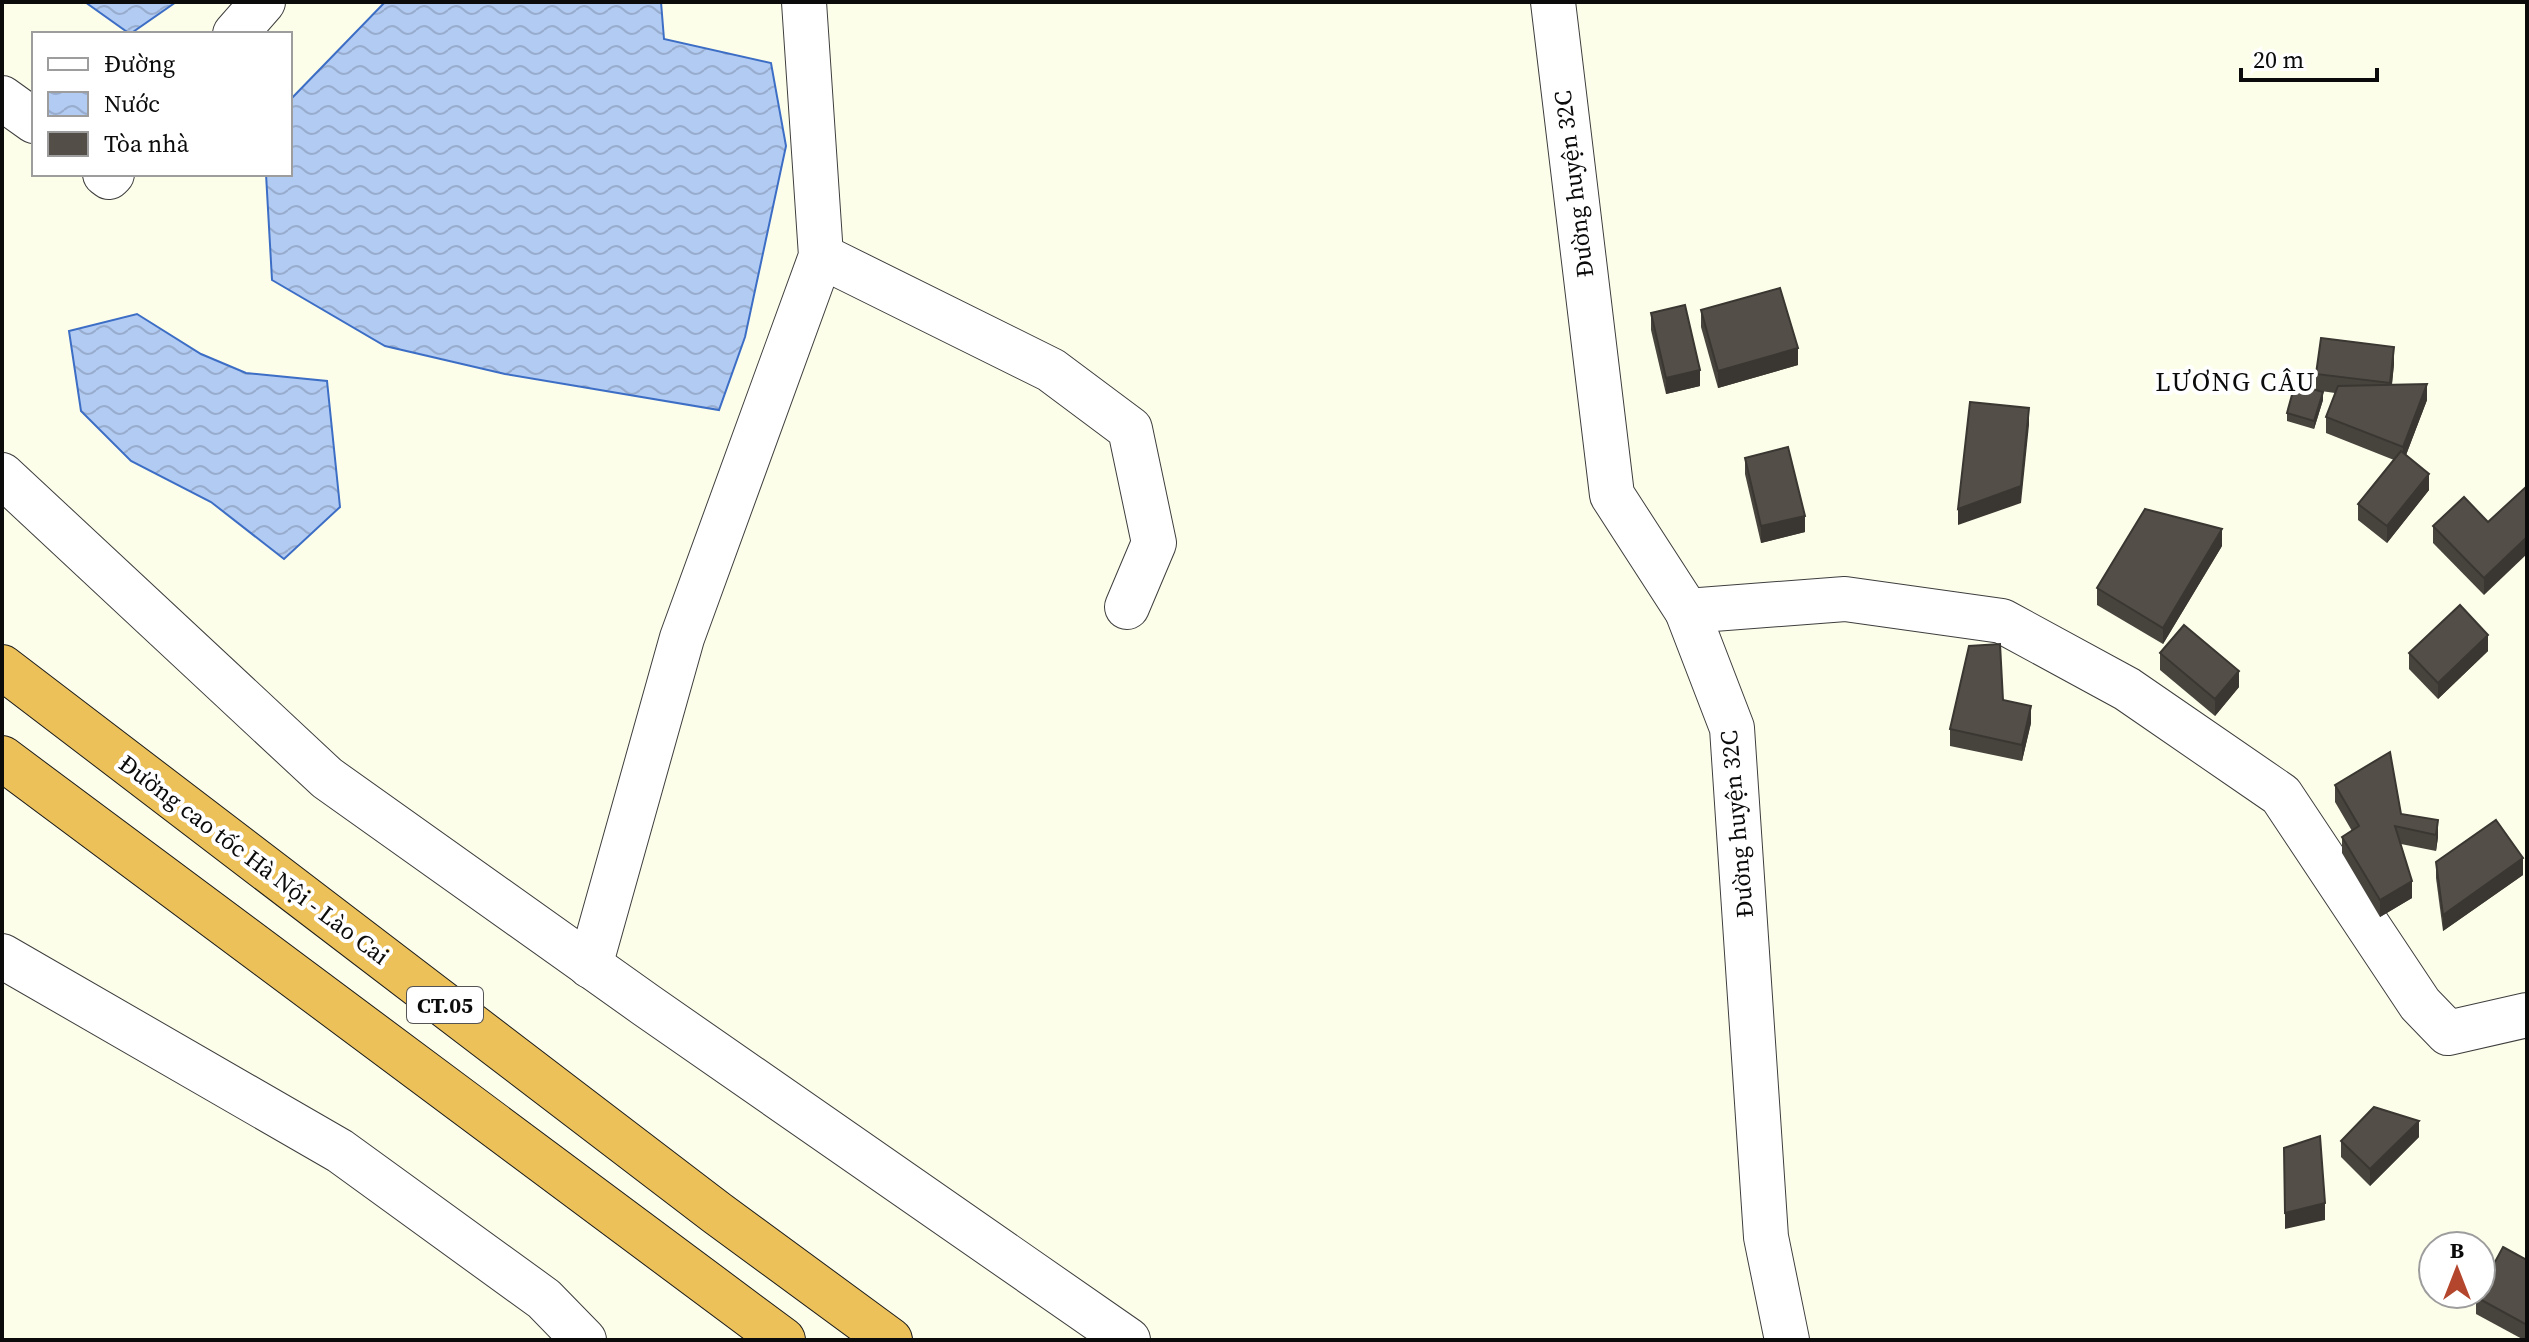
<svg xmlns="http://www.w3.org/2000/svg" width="2529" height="1342" font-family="'Source Serif 4',serif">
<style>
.water{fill:url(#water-waves);stroke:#3d6ec5;stroke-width:2}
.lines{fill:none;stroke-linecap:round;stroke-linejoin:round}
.minor-casing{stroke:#3e3e3e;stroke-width:46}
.highway-casing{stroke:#1c1c1c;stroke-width:46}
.minor{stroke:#fff;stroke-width:44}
.highway{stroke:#ecc15a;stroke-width:44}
.wall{fill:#47443e}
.shaded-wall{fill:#3a3732}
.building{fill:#534f48;stroke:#3a3732;stroke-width:2}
.labels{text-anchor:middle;stroke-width:8;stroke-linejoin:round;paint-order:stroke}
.shield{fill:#fff;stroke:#545454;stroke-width:2}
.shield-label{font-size:22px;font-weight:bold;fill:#0b0b0b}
.street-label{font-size:24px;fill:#0b0b0b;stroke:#fff}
.neighbourhood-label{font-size:26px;letter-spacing:2px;fill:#0b0b0b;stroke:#fff}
</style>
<defs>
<pattern id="water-waves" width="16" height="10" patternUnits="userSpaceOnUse" patternTransform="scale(2)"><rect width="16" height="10" fill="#b2cbf2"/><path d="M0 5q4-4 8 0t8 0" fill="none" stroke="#98adce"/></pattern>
</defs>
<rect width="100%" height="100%" fill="#fdfeea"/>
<g class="water">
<polygon points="85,2 176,2 130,34"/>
<polygon points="385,2 661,2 664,39 771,63 786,146 745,337 719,410 505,374 385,346 272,280 266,174 290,174 290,100"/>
<polygon points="137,314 201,354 246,373 327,381 340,507 284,559 211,502 131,461 81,411 69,331"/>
</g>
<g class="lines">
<defs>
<g id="minor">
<polyline points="1553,2 1612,495 1687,611 1732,728 1766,1237 1787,1340"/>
<polyline points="235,34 263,2"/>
<polyline points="2,98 34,121"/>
<polyline points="105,174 109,177 112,174"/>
<polyline points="821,256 1051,370 1130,429 1154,543 1127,607"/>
<polyline points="2,475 327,778 646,1005 1128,1340"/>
<polyline points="1687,611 1845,599 2002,621 2127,689 2281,795 2420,1004 2448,1033 2527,1015"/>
<polyline points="2,956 340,1151 544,1299 584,1340"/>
<polyline points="590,966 682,638 821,256 804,2"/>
</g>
<g id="highway">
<polyline points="2,667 717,1213 890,1340"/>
<polyline points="2,758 783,1340"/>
</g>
</defs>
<use href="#minor" class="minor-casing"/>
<use href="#highway" class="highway-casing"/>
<use href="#minor" class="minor"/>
<use href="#highway" class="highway"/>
</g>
<g class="wall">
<polygon points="1701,310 1798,365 1718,388 1701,327"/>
<polygon points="1651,313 1700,386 1666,394 1651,330"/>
<polygon points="2394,364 2392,385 2427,400 2406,455 2429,490 2387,543 2358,520 2358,504 2394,460 2326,433 2326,417 2335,393 2321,391 2323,400 2314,429 2287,421 2287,413 2316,390 2316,374"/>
<polygon points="1745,458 1805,532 1761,543 1745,474"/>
<polygon points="2488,522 2484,595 2433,543 2433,526"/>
<polygon points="2222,546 2163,644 2097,605 2097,588"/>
<polygon points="2488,651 2438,699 2409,669 2409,653"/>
<polygon points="2160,653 2239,687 2215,716 2160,670"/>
<polygon points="2003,700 2031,723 2022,761 1950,746 1950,729"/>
<polygon points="2335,785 2401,814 2438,837 2436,851 2401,844 2412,898 2380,917 2342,853 2342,837 2352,831 2335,802"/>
<polygon points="2436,862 2523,875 2443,931 2436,878"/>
<polygon points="2419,1137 2370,1186 2341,1157 2341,1141"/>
<polygon points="2527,1260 2527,1340 2524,1340 2476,1314 2476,1297"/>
</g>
<g class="shaded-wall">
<polygon points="2394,347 2394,364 2390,400 2390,383"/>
<polygon points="1798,348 1798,365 1718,388 1718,371"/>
<polygon points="1700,370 1700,386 1666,394 1666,378"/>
<polygon points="2427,384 2427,400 2403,463 2403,447"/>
<polygon points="2323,392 2323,400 2314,429 2314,421"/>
<polygon points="2029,408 2029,425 2021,503 1958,525 1958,509"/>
<polygon points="2429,474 2429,490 2387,543 2387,526"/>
<polygon points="1805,516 1805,532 1761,543 1761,526"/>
<polygon points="2222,529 2222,546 2163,644 2163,628"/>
<polygon points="2527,537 2527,554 2484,595 2484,578"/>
<polygon points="2488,635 2488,651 2438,699 2438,683"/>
<polygon points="2239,671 2239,687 2215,716 2215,699"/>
<polygon points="2031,706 2031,723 2022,761 2022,745"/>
<polygon points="2438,820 2438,837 2436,851 2436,835"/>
<polygon points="2523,858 2523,875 2443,931 2443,915"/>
<polygon points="2412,881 2412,898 2380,917 2380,900"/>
<polygon points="2419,1121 2419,1137 2370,1186 2370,1169"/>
<polygon points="2325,1203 2325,1220 2285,1229 2285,1213"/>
</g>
<g class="building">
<polygon points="1780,288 1798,348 1718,371 1701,310"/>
<polygon points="1685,305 1700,370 1666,378 1651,313"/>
<polygon points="2321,338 2394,347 2390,383 2316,374"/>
<polygon points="2295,384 2323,392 2314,421 2287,413"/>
<polygon points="2427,384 2403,447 2326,417 2338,386"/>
<polygon points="1970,402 2029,408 2021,486 1958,509"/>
<polygon points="1788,447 1805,516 1761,526 1745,458"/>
<polygon points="2401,451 2429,474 2387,526 2358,504"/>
<polygon points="2527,486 2527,537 2484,578 2433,526 2464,497 2488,522"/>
<polygon points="2145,509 2222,529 2163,628 2097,588"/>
<polygon points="2460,605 2488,635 2438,683 2409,653"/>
<polygon points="2184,625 2239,671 2215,699 2160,653"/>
<polygon points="2000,644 2003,700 2031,706 2022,745 1950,729 1969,646"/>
<polygon points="2390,752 2401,814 2438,820 2436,835 2395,826 2412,881 2380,900 2342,837 2359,826 2335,785"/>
<polygon points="2496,820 2523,858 2443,915 2436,862"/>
<polygon points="2374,1107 2419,1121 2370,1169 2341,1141"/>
<polygon points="2320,1136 2325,1203 2285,1213 2284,1148"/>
<polygon points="2503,1247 2527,1260 2527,1325 2476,1297 2477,1294 2481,1294 2481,1288"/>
</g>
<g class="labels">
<rect class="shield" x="407" y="987" width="76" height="36" rx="6"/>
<g class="shield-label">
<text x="445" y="1013">CT.05</text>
</g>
<g class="street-label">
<text transform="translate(1574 184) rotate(-97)" y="8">Đường huyện 32C</text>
<text transform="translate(1737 824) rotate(-95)" y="8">Đường huyện 32C</text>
<text transform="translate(254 860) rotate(37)" y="8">Đường cao tốc Hà Nội - Lào Cai</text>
</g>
<g class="neighbourhood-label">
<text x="2236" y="391">LƯƠNG CÂU</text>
</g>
</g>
<rect width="2529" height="1342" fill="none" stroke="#0b0b0b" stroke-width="8"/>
<rect x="32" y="32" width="260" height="144" fill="#ffffff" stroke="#9d9d9d" stroke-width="2"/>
<rect x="48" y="58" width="40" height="12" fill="#ffffff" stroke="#9d9d9d" stroke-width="2"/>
<text x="104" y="72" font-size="24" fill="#0b0b0b">Đường</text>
<rect x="48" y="92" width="40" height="24" fill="url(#water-waves)" stroke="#9d9d9d" stroke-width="2"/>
<text x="104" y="112" font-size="24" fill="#0b0b0b">Nước</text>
<rect x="48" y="132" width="40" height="24" fill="#534f48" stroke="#9d9d9d" stroke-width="2"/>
<text x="104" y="152" font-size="24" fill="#0b0b0b">Tòa nhà</text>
<g transform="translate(2457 1270)"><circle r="38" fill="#ffffff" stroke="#9d9d9d" stroke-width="2"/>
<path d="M0-6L14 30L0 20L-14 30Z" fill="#b3462c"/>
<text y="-12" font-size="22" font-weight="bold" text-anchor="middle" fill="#0b0b0b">B</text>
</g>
<path d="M2241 68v12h136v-12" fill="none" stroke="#0b0b0b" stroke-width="4"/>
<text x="2253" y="68" font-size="24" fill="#0b0b0b" stroke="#ffffff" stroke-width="6" paint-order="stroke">20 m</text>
</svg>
